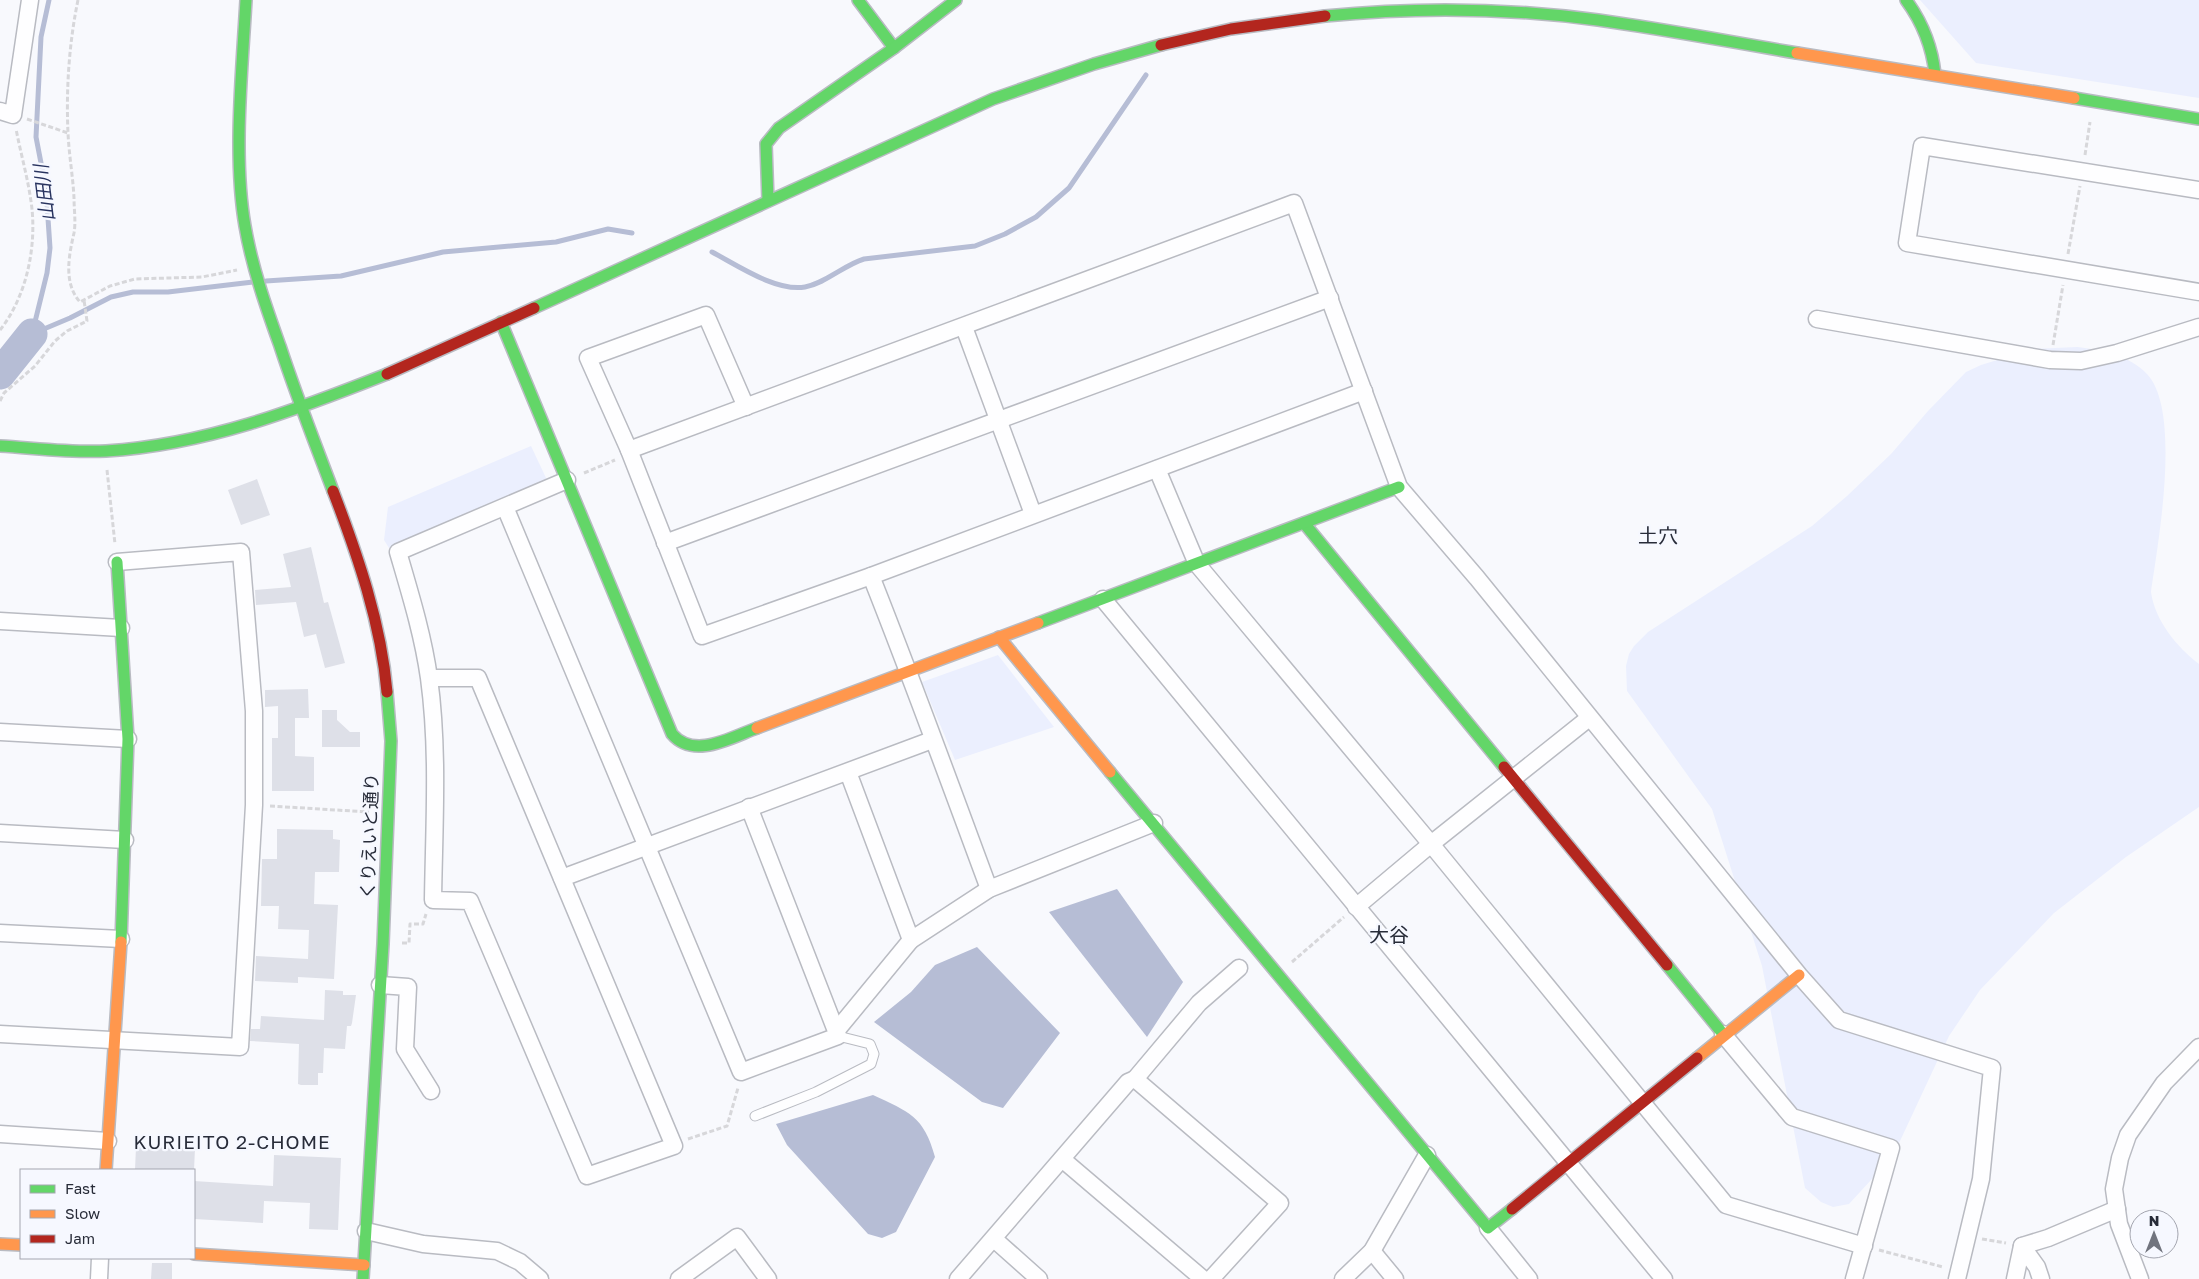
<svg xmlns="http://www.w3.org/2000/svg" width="2199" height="1279" font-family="'Golos Text','Noto Sans JP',sans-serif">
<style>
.green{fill:#ebeffe}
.water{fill:#b6bdd5}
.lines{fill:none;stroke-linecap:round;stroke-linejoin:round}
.stream{stroke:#b6bdd5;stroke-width:5}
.river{stroke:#b6bdd5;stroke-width:31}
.building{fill:#dee0e8}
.lane-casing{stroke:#b9bbc2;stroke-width:11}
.street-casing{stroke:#b9bbc2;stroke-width:19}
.fast-casing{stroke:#b9bbc2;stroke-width:14}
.slow-casing{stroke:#b9bbc2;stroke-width:14}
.jam-casing{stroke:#b9bbc2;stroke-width:14}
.path{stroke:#d7d7da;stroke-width:3;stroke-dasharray:5 2.5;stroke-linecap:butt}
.lane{stroke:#fefeff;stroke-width:9}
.street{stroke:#fefeff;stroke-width:16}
.fast{stroke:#63d668;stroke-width:11}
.slow{stroke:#ff974d;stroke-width:11}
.jam{stroke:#b3261e;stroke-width:11}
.labels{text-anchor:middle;stroke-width:4.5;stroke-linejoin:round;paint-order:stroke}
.street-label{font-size:18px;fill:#282c39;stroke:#f6f8ff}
.water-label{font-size:19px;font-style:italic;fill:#28335f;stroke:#f6f8ff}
.neighbourhood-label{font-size:19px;letter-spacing:1px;fill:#282c39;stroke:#f6f8ff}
.quarter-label{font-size:20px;fill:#282c39;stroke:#f6f8ff}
</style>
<rect width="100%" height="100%" fill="#f8f9fd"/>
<g class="green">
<polygon points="1920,0 2199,0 2199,98 1976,63"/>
<path d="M2077,347C2102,350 2129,355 2147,374C2182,411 2158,543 2151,592C2155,621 2177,647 2199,664V807L2126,857L2054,913L1980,990L1949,1036L1893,1156L1849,1204L1833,1207L1821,1202L1805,1188L1762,966L1712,809L1627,691L1626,666L1629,654L1634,646L1648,632L1812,526L1847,496L1891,454L1928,411L1966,372L1981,365L2033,349Z"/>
<polygon points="531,446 547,480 389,548 384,540 388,507"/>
<polygon points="998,655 1054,727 955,760 922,682"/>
</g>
<g class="water">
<polygon points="1117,889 1183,982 1147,1037 1049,912"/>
<polygon points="977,947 1060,1033 1003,1108 982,1102 874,1022 911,992 935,965"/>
<path d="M873,1095C909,1112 924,1116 935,1157L896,1232L882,1238L868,1234L787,1145L776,1124Z"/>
</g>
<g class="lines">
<g class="stream">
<path d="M712,252C737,265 776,292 805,287C826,283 844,265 864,259L975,246L1005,234L1036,217L1069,188L1146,75"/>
<polyline points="266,281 341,276 443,252 556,242 608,229 632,233"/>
<polyline points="32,334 70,318 111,297 133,292 168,292 253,282"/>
<polyline points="32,334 47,273 50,248 46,189 36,137 41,37 49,0"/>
</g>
<polyline class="river" points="0,374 32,334"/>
</g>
<g class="building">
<polygon points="257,479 270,515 241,525 228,490"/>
<polygon points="311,547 324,603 328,602 345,663 325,668 316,634 304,637 296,602 256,605 255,590 291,587 283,554"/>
<polygon points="308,689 309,718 295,718 295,756 314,757 314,791 272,791 272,738 278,738 278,706 265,707 265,690"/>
<polygon points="322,710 337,710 337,720 350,732 360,732 360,747 322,747"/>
<polygon points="277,829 333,830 333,839 340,840 339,872 315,872 314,904 338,905 334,979 298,977 298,983 255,981 256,956 308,959 309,930 278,929 279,906 261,906 262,859 277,859"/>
<polygon points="325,990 343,991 343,995 356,995 352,1023 351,1026 347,1026 345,1049 324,1048 323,1073 318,1073 318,1085 301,1085 298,1084 299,1044 250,1041 251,1029 260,1029 261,1016 324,1020"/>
<polygon points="136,1147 195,1148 194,1170 135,1170"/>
<polygon points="274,1155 341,1158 338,1230 309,1229 310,1203 264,1201 263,1223 194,1219 194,1181 273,1186"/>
<polygon points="152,1263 172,1263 172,1279 151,1279"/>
</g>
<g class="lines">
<defs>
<polyline id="lane" points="755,1116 816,1092 871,1064 874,1054 870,1044 838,1036"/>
<g id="street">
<polyline points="0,111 13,115 30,0"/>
<polyline points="2199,190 1922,146 1907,243 2199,292"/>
<polyline points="1817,319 2050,360 2081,361 2117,353 2199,327"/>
<polyline points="964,327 1033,514"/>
<polyline points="746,407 706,315 588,358 629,450 702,636 871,576 1364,391"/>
<polyline points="629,450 1294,203 1399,487 1477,578 1799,975 1839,1020 1992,1068 1981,1179 1957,1279"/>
<polyline points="1157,469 1197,564 1431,844 1726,1205 1864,1246"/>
<polyline points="505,507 741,1072 838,1036 749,807"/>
<polyline points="665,543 1330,298"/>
<path d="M871,576C912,679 950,784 989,889"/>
<polyline points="1103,599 1664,1279"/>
<polyline points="0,621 121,628"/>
<path d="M429,678H478L674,1146L587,1176L470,901L433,900C434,826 439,751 429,678C423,635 410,593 398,552L567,480"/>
<polyline points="0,732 128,739"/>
<polyline points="848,772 911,940 989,889 1154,823"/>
<polyline points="0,833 125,840"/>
<polyline points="562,878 932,740"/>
<polyline points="1356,907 1431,844 1589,718"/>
<polyline points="0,933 121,939"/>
<polyline points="380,985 408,987 405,1049 431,1091"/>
<polyline points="837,1030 911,940"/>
<polyline points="0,1034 240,1047 254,805 254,711 241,552 117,562"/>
<polyline points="1723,1034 1792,1117 1891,1148 1854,1279"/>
<polyline points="1135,1079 1199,1003 1239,968"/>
<polyline points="0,1134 108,1141"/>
<polyline points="1062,1159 1203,1279"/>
<polyline points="1488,1228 1529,1279"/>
<polyline points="366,1231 423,1244 497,1251 520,1262 540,1279"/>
<polyline points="994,1239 1039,1279"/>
<polyline points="2022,1246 2037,1267 2041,1279"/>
<polyline points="1372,1251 1395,1279"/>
<polyline points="99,1279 100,1258"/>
<polyline points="679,1279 737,1237 768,1279"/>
<polyline points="958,1279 1128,1082 1135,1079 1280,1203 1211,1279"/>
<polyline points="1343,1279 1372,1251 1427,1155"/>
<polyline points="2015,1279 2022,1246 2048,1238 2117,1209"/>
<polyline points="2140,1279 2119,1224 2114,1189 2120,1158 2128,1135 2164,1083 2199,1047"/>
</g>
<g id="fast">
<path d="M246,0C242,71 233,157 245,226C252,267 266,307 280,346C296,395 315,443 333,491"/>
<polyline points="858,0 894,48"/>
<path d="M1906,0C1923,23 1932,46 1935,74"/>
<path d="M1325,16C1415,7 1508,8 1598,20C1664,29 1731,42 1797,53"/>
<polyline points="2074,98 2199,119"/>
<polyline points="768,201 766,144 779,128 894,48 956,0"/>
<polyline points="534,308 993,99 1094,64 1161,45"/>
<path d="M501,322L672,734C694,760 732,737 757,728"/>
<path d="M0,446C34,448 73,453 106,451C205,445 296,410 387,374"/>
<polyline points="1304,523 1504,767"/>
<polyline points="117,562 128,739 121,942"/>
<polyline points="1038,623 1399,487"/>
<polyline points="1110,772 1488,1228 1512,1209"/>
<polyline points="1667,965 1723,1034"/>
<polyline points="363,1279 383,944 391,741 387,692"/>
</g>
<g id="slow">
<polyline points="1797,53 2074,98"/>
<polyline points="999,637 1110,772"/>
<polyline points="757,728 1038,623"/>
<polyline points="1697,1058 1799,975"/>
<polyline points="106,1170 121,942"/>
<polyline points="0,1244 21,1245"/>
<polyline points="194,1254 364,1265"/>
</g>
<g id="jam">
<polyline points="1161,45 1231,29 1325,16"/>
<polyline points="387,374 534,308"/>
<path d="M333,491C358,556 381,623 387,692"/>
<polyline points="1504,767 1667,965"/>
<polyline points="1512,1209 1697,1058"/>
</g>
</defs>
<use href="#lane" class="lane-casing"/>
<use href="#street" class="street-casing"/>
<use href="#fast" class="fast-casing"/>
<use href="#slow" class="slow-casing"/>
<use href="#jam" class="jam-casing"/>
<g class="path">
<path d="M78,0C69,43 66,90 68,133C69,155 73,177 74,198C74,209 76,222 74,233C69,255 63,283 80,302L110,286L135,279L202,277L237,270"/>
<polyline points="27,119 68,133"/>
<polyline points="2085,155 2090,122"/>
<polyline points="2068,254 2080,186"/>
<path d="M0,330C26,297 36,250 32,209C29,182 21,155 16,129"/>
<polyline points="2053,345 2063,285"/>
<polyline points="0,401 4,393 35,366 55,341 67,331 87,321 84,300"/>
<polyline points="107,470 115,544"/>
<polyline points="584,473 615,460"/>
<polyline points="270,806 369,812"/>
<polyline points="402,943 409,943 410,924 423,924 426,914"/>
<polyline points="1292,962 1344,917"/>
<polyline points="688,1139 727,1126 738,1088"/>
<polyline points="1982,1239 2006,1243"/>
<polyline points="1879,1250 1943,1267"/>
</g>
<use href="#lane" class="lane"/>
<use href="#street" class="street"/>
<use href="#fast" class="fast"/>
<use href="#slow" class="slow"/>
<use href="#jam" class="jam"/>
</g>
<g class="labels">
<g class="street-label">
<text transform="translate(370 836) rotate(-88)" y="6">くりえいと通り</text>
</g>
<g class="water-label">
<text transform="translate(44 193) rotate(-97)" y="7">山田川</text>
</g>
<g class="neighbourhood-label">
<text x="232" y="1149">KURIEITO 2-CHOME</text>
</g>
<g class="quarter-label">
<text x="1658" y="543">土穴</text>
<text x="1389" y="942">大谷</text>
</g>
</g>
<rect x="20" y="1169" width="175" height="90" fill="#f6f8ff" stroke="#a4a6b0"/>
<rect x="30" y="1185" width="25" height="8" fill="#63d668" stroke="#a4a6b0"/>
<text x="65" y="1194" font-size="15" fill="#282c39">Fast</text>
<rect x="30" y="1210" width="25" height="8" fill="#ff974d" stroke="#a4a6b0"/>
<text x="65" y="1219" font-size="15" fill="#282c39">Slow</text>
<rect x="30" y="1235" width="25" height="8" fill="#b3261e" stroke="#a4a6b0"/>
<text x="65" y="1244" font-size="15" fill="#282c39">Jam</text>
<g transform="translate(2154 1234)"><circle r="24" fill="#f6f8ff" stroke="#a4a6b0"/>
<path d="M0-4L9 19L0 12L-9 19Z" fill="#71747e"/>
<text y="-8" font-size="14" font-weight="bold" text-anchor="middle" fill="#282c39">N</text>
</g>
</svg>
